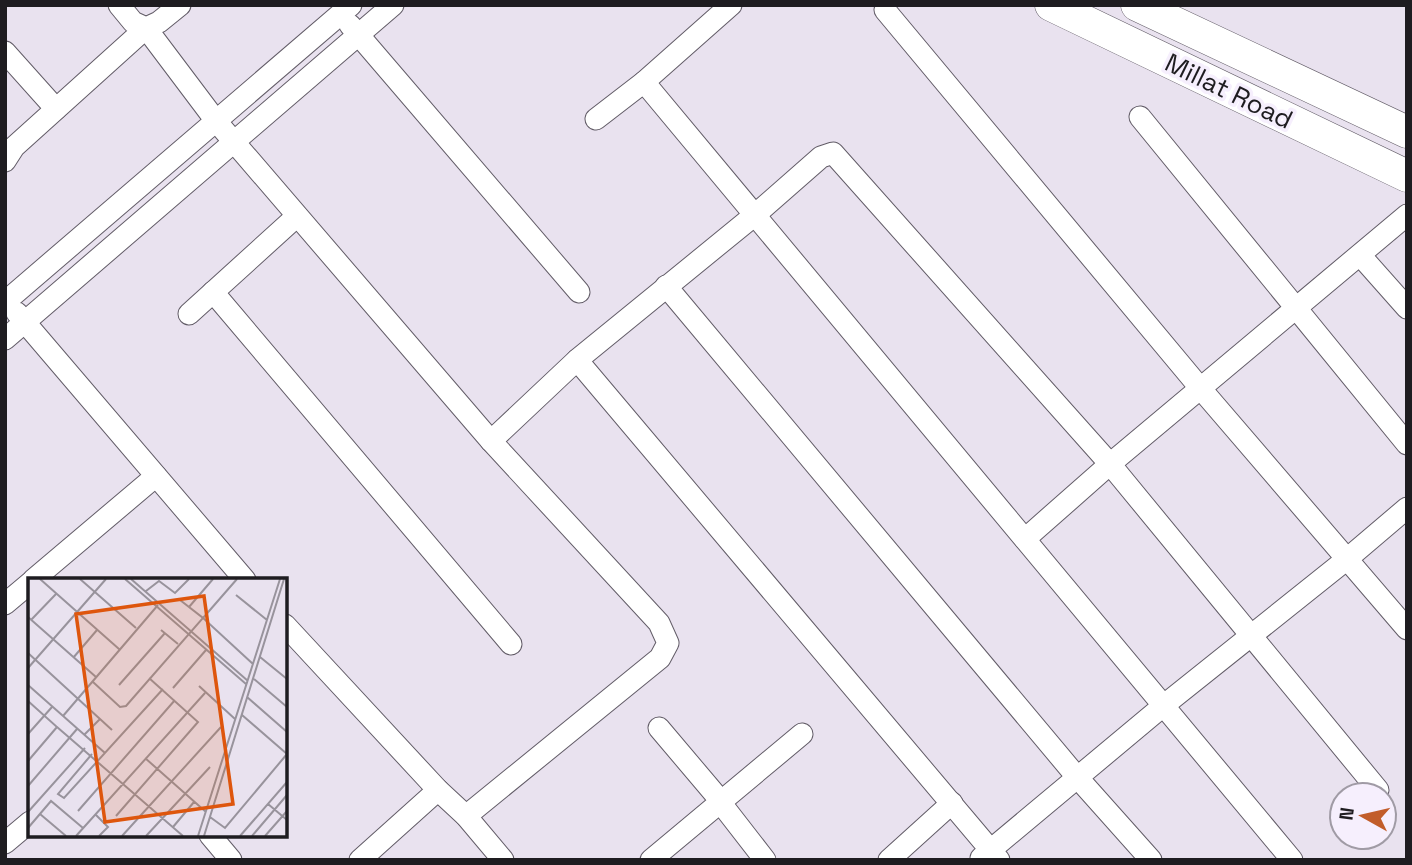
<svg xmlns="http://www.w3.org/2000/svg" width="1412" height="865" font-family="'Space Grotesk',sans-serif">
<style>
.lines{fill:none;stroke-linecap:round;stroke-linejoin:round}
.minor-casing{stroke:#625c67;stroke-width:23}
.primary-casing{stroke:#625c67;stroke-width:33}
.minor{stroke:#fff;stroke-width:21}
.primary{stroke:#fff;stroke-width:32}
.labels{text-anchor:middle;stroke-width:7;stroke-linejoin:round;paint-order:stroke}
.street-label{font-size:26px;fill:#1e1c20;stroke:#f6effd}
.inset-road{fill:none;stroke:#98939c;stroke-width:2}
.view{fill:#de560d;fill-opacity:0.15;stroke:#de560d;stroke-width:3.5}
.inset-edge{fill:none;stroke:#1e1c20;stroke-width:3.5}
</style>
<rect width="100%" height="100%" fill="#e9e2ef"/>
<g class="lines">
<defs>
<g id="minor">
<polyline points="119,5 133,22 146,28 159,22 180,5"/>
<polyline points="885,10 1201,389 1407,629"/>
<polyline points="350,25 579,292"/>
<polyline points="5,52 56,109"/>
<polyline points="644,82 1292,860"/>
<polyline points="1140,117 1407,444"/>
<polyline points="596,119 644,82 731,5"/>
<polyline points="5,161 14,147 146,28 216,121 491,441 659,623 668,643 660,658 466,816"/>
<polyline points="1360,255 1407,308"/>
<polyline points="666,286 1077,777 1151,860"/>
<polyline points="213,292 511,644"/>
<polyline points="5,302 351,5"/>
<polyline points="17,313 245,580"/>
<polyline points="189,314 297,216"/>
<polyline points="5,339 393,5"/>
<polyline points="577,360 999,860"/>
<polyline points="491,441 577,360 756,214 821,157 833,153 1110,464 1378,790"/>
<polyline points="1025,539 1110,464 1407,215"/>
<polyline points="33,580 156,476"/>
<polyline points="5,604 30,583"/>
<polyline points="285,625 438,790 466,816 503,860"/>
<polyline points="659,728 714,793"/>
<polyline points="720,802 765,860"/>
<polyline points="210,835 231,860"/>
<polyline points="5,843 30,822"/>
<polyline points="981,858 1163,706 1347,559 1407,508"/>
<polyline points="360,860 438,790"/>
<polyline points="651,860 802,734"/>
<polyline points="889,860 952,803"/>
</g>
<g id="primary">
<polyline points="1051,5 1407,176"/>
<polyline points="1137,5 1407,132"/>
</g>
</defs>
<use href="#minor" class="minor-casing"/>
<use href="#primary" class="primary-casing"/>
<use href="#minor" class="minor"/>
<use href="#primary" class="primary"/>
</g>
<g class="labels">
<g class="street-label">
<text transform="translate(1229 91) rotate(26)" y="9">Millat Road</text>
</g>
</g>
<g transform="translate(28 578)">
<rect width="259" height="259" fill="#e9e2ef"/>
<path class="inset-road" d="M12,1L91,71M52,1L108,50M97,1L218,106M103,1L220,103M209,1L175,40L225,86M118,13L131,3L147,15L161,1M208,17L239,42M161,29L185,1M0,39L68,99M3,42L28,16M133,52L150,66M0,75L84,152M232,79L259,101M45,80L69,52M0,90L78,1M226,101L259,129M65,104L92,129L98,128L175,40L152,22M0,107L77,175M91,107L137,55M171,108L207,141M145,110L178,72M219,119L259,154M0,123L29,149L0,183M214,137L259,176M35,138L130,27M29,149L155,258M0,156L24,129M56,157L72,141M64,176L30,216L36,220L135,111M117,180L178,234M0,208L49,151M240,226L259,242M50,233L147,122M0,234L57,170M12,236L38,258M67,236L80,249L71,258M88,238L170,144L121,100M182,239L197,250L259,176M145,249L166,224M0,250L23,223L55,250M48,258L177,115M94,258L193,149M118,258L182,189M170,258L252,1M176,258L256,1M212,258L259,204M224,258L259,217M237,258L259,233"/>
<path class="view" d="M176,18L205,226L77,244L48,36Z"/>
<rect width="259" height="259" class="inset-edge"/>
</g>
<rect width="1412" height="865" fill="none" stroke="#1e1c20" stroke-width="14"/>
<g transform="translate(1363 816) rotate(278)"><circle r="33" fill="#f6effd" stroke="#a09ba5" stroke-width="2"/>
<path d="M0-5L12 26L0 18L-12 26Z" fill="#c25d2a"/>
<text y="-10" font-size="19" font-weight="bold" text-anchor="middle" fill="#1e1c20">N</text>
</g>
</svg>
